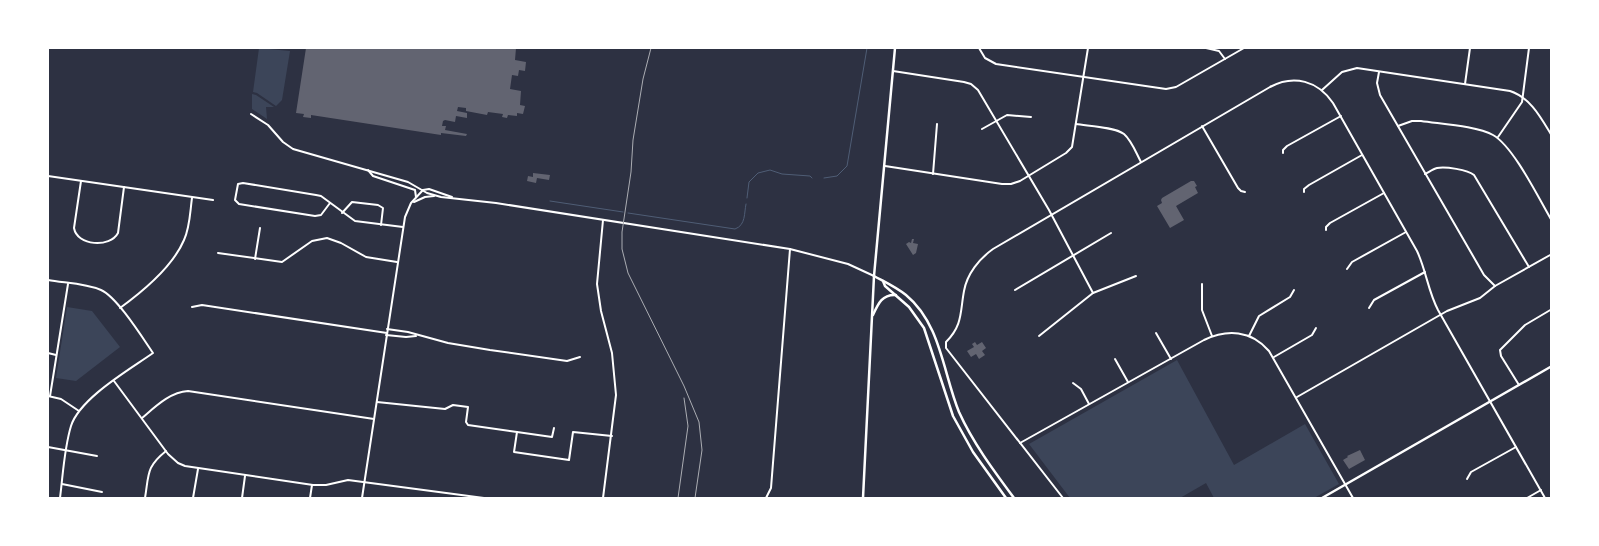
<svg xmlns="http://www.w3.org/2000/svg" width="1599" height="546" font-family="Inter,sans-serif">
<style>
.green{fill:#3c4559}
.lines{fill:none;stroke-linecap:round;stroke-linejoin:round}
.stream{stroke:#4f5d75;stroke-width:1}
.building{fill:#626471}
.minor{stroke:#fff;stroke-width:2}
.secondary{stroke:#fff;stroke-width:2.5}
.rail{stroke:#abadb3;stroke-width:1}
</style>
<rect width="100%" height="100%" fill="#2d3142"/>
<g class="green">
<polygon points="259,48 290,51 282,100 276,106 257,93 253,92"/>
<polygon points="252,94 256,95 274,107 266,107 267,119 252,109"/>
<polygon points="67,307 92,311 120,347 76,381 56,378"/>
<polygon points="1177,360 1234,465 1305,424 1339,484 1314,498 1214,498 1206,483 1180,498 1070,498 1029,444"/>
</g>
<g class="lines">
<g class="stream">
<polyline points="824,178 837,176 847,166 867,48"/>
<polyline points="747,198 749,182 758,173 770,170 782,174 810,176 812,178"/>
<polyline points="550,201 623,212"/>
<path d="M628,213L735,229C746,225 744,213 746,204"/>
</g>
</g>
<g class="building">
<polygon points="306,48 516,48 515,60 526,62 525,71 519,70 518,76 512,75 510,89 521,91 520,105 525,106 523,114 517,113 517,116 508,115 507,118 502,117 503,114 488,112 487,115 466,111 466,108 458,107 457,111 467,113 467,118 456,116 455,122 445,120 443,121 442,126 446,126 445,130 467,134 466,136 441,133 441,135 311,115 311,118 303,117 304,114 296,113"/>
<polygon points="533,173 550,175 549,180 537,178 536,183 527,181 528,176 533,177"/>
<polygon points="1191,181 1194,181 1197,186 1195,187 1198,193 1176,206 1184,220 1170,228 1157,206 1162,203 1161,200 1162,198"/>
<polygon points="912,239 914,239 913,243 918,244 916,253 913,255 906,244 909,242 911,243"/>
<polygon points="975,342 977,345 982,342 986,348 982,351 985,355 979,359 976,354 971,357 967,351 974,347 972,344"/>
<polygon points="1360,450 1365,460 1349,469 1343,460 1348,457 1347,456"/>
</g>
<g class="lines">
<g class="minor">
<polyline points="979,48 985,58 996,64 1166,89 1176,87 1244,48"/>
<polyline points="1206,48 1219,51 1225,59"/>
<polyline points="893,71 964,82 971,84 978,90 1049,210 1093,293"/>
<polyline points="1379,72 1377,83 1380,95 1484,275 1495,286"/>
<polyline points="1465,84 1470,48"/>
<path d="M1322,90L1342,72L1357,68L1510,91C1531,98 1541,118 1552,136"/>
<polyline points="251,114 268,125 283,142 293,149 408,182 427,193 441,197 496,203 790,249 848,264 874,276"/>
<path d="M1076,124C1088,126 1115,127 1124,134C1132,141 1136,153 1141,162"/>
<polyline points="1202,126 1238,188 1241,191 1245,192"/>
<path d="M1398,126L1412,121H1421C1441,124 1477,126 1493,135C1514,147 1539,199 1552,221"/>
<polyline points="982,129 1007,115 1031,117"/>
<polyline points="1498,137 1522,102 1529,48"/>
<polyline points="1283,153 1283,150 1287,146 1341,116"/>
<polyline points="885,166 1002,184 1011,184 1020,181 1066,153 1072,147 1088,48"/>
<polyline points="368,170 373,176 415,190 416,197"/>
<polyline points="933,174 937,124"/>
<path d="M1425,174C1429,172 1433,169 1437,168C1445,166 1468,170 1474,175L1529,267"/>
<polyline points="48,176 213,200"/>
<path d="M81,181L74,228C77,246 110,248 118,233L124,187"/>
<polyline points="423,190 429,189 452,197"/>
<polyline points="1304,192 1304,189 1309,185 1362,155"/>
<polyline points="414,202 425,197 434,196"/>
<polyline points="330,203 321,215 315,216 239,204 235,200 238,184 243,183 316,195 321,196 355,221 403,227"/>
<polyline points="342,213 352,202 378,205 383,208 381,225"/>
<polyline points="1326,230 1326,227 1330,223 1384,193"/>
<polyline points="218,253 282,262 312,241 327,238 341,243 366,257 397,262"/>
<polyline points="255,259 260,228"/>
<polyline points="1347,269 1352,262 1406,232"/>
<path d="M48,280C64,283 85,283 101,290C117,297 142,337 153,353C129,370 80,398 71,426C64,449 63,475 60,498"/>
<polyline points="1202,284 1202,310 1212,336"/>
<polyline points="1015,290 1111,233"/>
<polyline points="192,307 202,305 387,333"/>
<path d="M120,308C142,292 173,266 184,240C190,227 190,212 192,198"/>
<polyline points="1369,308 1374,300 1425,272"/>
<polyline points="387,329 408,332 448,343 490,350 567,361 580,357"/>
<polyline points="1156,333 1171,359"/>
<polyline points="386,335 406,337 416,336"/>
<polyline points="1039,336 1093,293 1136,276"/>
<polyline points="1249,336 1259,316 1290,297 1294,290"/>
<polyline points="48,353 56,355"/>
<polyline points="1274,357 1312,335 1316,328"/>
<polyline points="1115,359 1128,382"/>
<polyline points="114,381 168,454 178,463 185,466 313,485 326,485 348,480 484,498"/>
<polyline points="1073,383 1081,389 1089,404"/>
<polyline points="1519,385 1501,356 1500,350 1525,325 1552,309"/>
<polyline points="48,396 61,399 79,411"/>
<polyline points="50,396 68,284"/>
<polyline points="1297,397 1447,311 1480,298 1495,286 1552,254"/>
<polyline points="377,402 445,409 453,405 468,407 466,422 468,425 517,432 514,452 569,460 573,432 612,436"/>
<path d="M142,418C155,407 170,392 188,391L374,419"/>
<polyline points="517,432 552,437 554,428"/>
<path d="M1020,443L1204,340C1227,329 1251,330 1269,351L1353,498"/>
<polyline points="48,447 97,456"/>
<polyline points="1467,479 1471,472 1516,447"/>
<polyline points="62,484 102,492"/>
<path d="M145,498C149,474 146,467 166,451"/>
<polyline points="193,498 198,469"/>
<polyline points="242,498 245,476"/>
<polyline points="310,498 312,485"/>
<polyline points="362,498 405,217 411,203 423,190"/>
<polyline points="603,498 616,395 612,353 601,311 597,284 603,220"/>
<polyline points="766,498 771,488 790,249"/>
<path d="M1063,498L946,348V342C963,325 960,312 964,291C967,274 979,259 993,249L1270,87C1294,74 1318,81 1333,103L1417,251C1426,270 1428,291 1438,310L1545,498"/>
<polyline points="1527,498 1541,490"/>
</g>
<g class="secondary">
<path d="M874,276C885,282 896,287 906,295C941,324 943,373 959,412C973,443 994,471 1014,498"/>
<polyline points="883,281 885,286 909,307 924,328 953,416 973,452 1006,498"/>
<path d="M873,315C878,304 882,294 896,295"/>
<polyline points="863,498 874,276 895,48"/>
<polyline points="1322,498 1552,366"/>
</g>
<g class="rail">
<polyline points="651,48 643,79 633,140 631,172 622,232 622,249 628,273 684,386 699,422 702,450 695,498"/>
<polyline points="678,498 688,426 684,398"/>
</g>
</g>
<rect width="1599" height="546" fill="none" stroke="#ffffff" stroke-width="98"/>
</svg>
